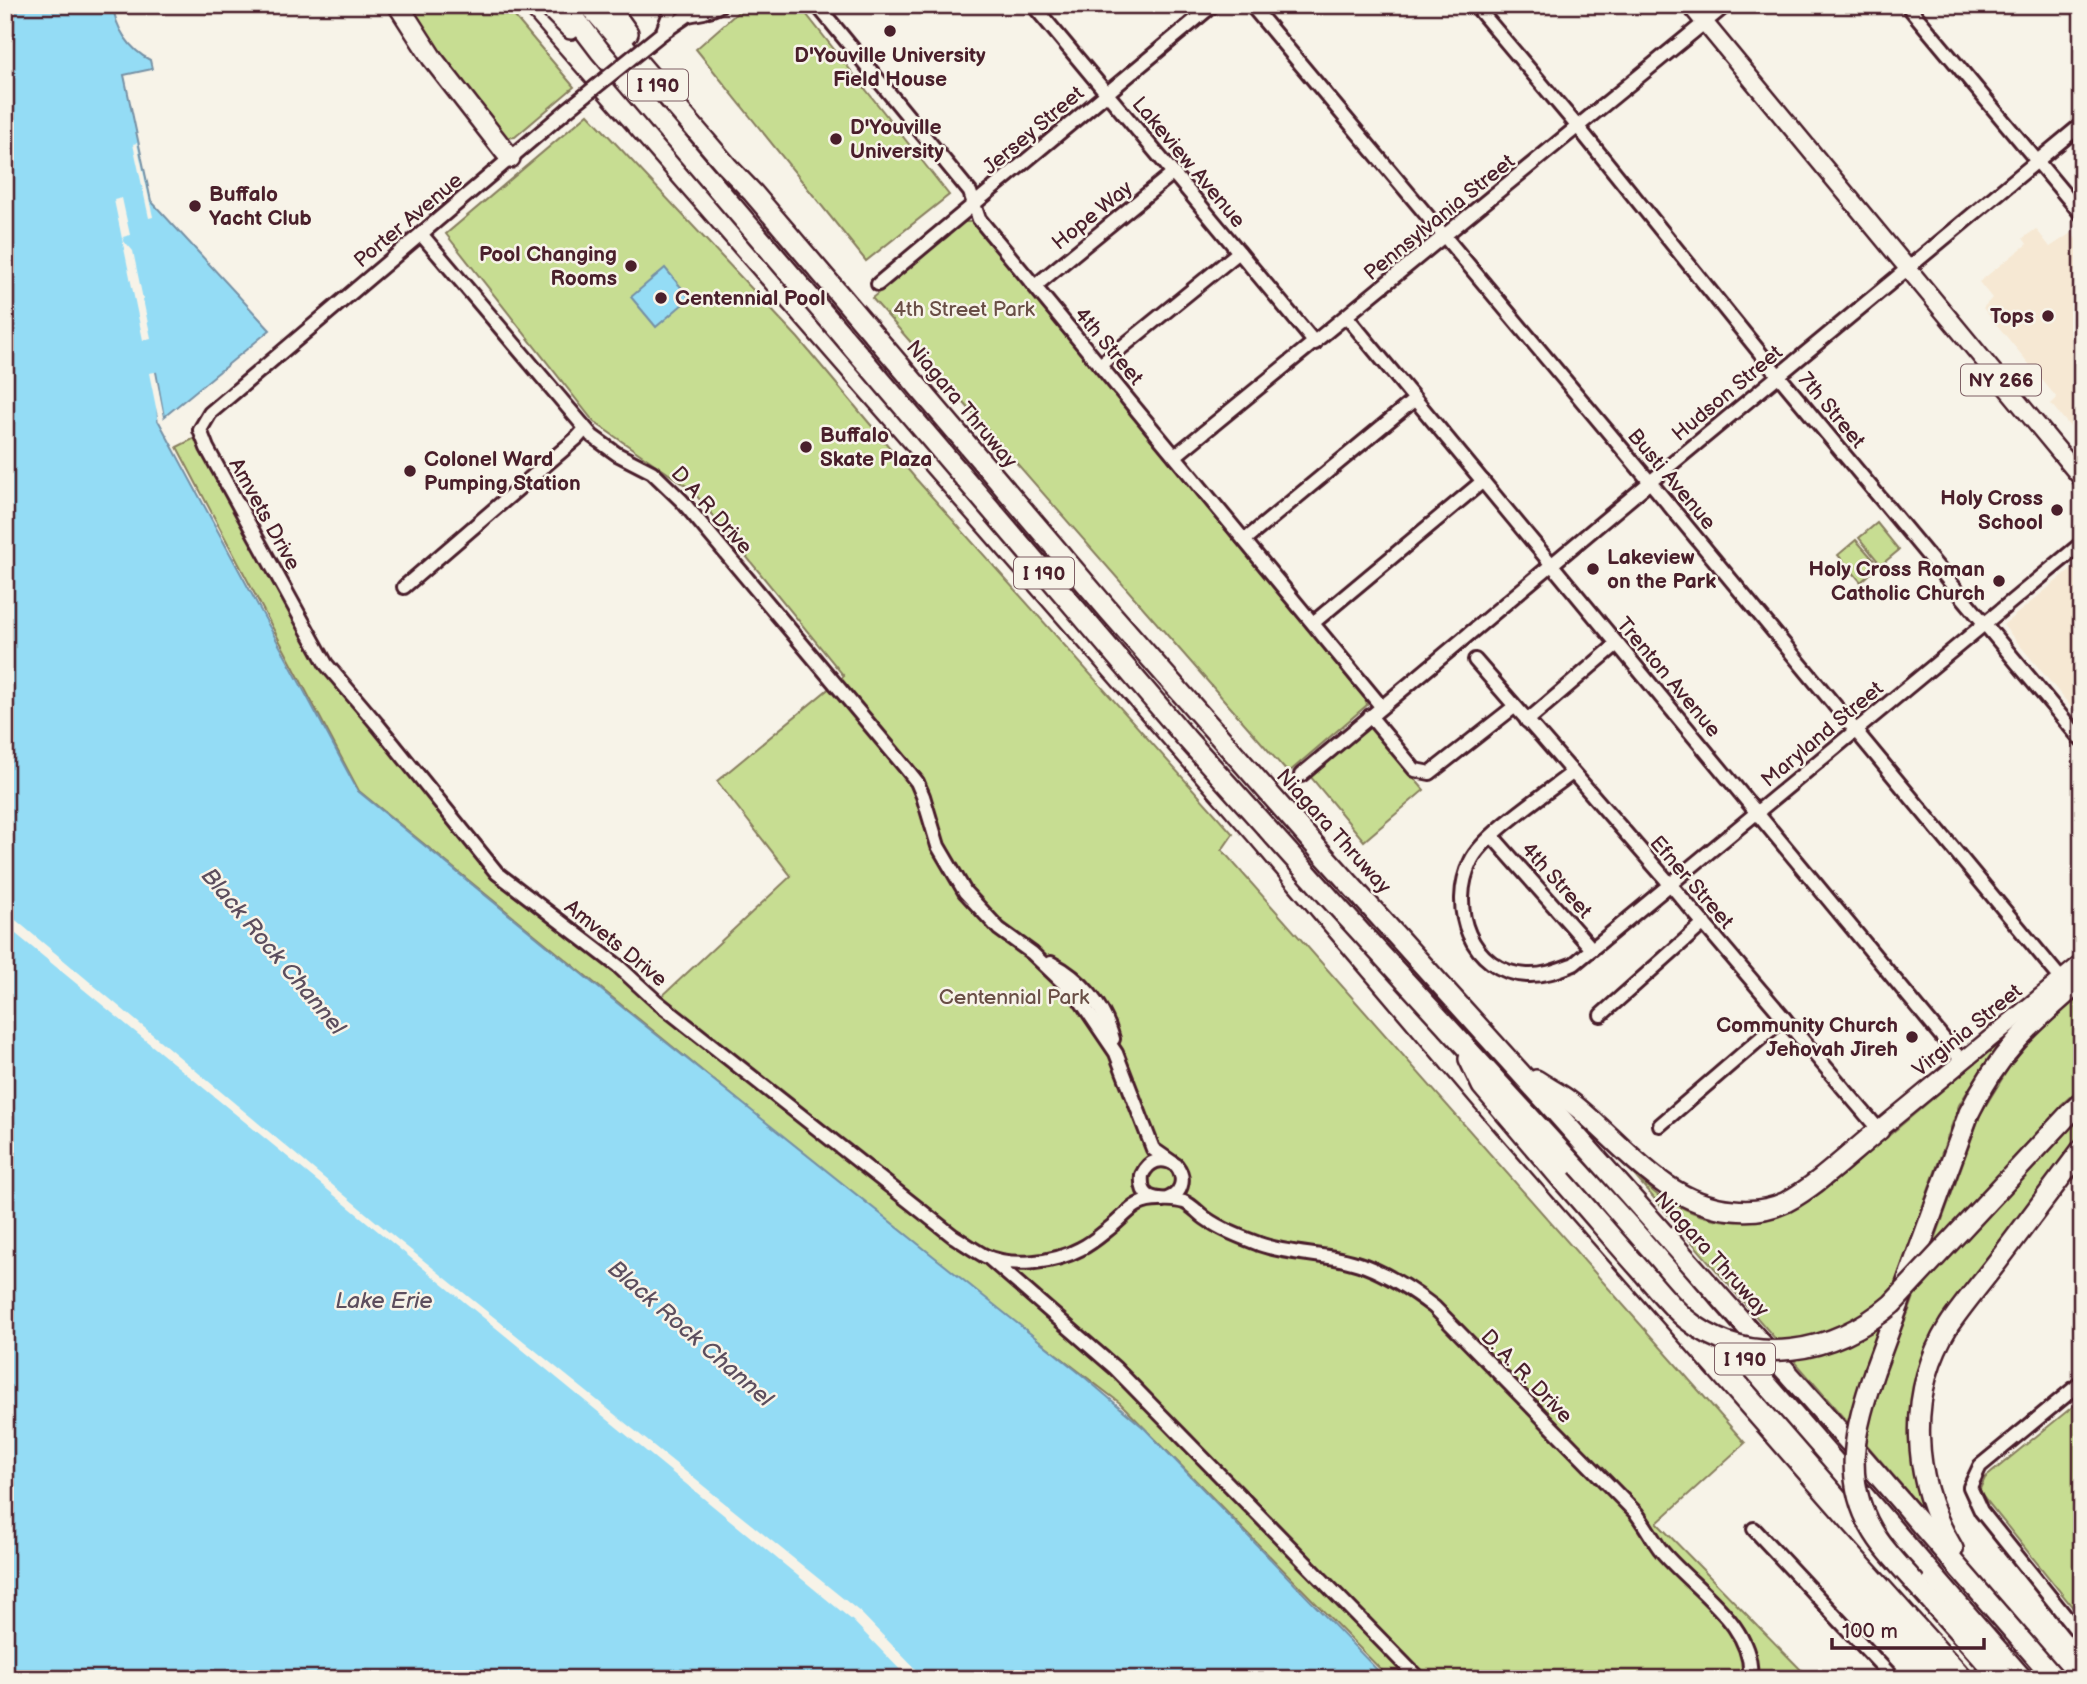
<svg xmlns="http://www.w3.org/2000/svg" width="2087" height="1684" font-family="'Balsamiq Sans',sans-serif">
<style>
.built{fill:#f6e8d3}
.green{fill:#c7dd92;stroke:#887e5e;stroke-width:2}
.water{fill:#94dcf5;stroke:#7690a4;stroke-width:2}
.pier{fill:#f7f3e8}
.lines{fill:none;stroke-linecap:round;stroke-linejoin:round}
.minor-casing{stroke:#4a1f2b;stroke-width:18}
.major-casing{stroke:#4a1f2b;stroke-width:21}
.highway-casing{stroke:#4a1f2b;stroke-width:24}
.minor{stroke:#f7f3e8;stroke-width:12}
.major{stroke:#f7f3e8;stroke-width:16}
.highway{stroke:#f7f3e8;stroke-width:19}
.rail{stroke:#4a1f2b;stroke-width:2.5}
.minor-bridge-casing{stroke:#4a1f2b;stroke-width:18;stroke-linecap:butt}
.highway-bridge-casing{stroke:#4a1f2b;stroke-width:24;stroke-linecap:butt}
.minor-bridge{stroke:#f7f3e8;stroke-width:12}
.highway-bridge{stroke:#f7f3e8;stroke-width:19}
.poi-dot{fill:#4a1f2b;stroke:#f7f3e8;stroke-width:2.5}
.labels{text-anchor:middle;stroke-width:5;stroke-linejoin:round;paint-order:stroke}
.shield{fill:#f7f3e8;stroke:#7e5f64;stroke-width:2}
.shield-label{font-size:19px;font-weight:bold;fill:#4a1f2b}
.poi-label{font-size:21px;font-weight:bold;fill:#4a1f2b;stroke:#f7f3e8;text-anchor:start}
.street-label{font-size:21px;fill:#4a1f2b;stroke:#f7f3e8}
.park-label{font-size:21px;fill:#694e45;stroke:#f7f3e8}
.water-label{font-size:23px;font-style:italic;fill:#5c4e5e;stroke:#f7f3e8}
</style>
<rect width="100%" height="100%" fill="#f7f3e8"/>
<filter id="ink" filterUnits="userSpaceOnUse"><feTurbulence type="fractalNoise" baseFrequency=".0143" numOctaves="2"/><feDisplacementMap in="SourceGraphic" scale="14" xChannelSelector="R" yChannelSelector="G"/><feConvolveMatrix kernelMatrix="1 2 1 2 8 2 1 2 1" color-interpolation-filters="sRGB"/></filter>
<g filter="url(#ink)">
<g class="built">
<polygon points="2036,229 2050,247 2071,233 2082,246 2082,441 2051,404 2057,398 1983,308 1992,298 1979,282 2027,244 2023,238"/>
<polygon points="2082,560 2082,720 2003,625"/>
</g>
<g class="green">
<polygon points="410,5 505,5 574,87 515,137 507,138 444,58"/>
<polygon points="746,5 799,5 949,195 866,261 696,49"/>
<polygon points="588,114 798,338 916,479 1233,834 1222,850 1745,1443 1657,1523 1810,1679 1390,1679 1120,1403 933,1259 359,791 177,447 201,435 326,664 497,873 657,1001 791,876 717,781 844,676 692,490 594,422 446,234"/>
<polygon points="964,222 971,222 974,225 1366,700 1367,705 1288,773 872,298"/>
<polygon points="1877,523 1899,550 1881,565 1859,538"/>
<polygon points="1856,540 1879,566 1861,582 1838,555"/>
<polygon points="1369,725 1424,790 1364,841 1309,775"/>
<path d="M2082,990V1086L2061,1105L2076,1116L2082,1111V1138L1997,1250L1937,1334L1916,1379L1912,1411L1911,1458L1924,1511L1634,1175L1674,1209L1677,1205C1728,1233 1775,1222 1822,1192L2020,1025L1989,1057L1959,1105L1876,1336L1868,1369L1882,1376L1910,1308L1981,1113L2021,1048Z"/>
<polygon points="2082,1399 2082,1619 1979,1491 1985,1478"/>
</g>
<g class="water">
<path d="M5,5H113C115,28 130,50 150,60L152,69L124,75L151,201L270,330L164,417L156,372L158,420L358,791L627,1011L1082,1375L1144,1428L1386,1679H5Z"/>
<polygon points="665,268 690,298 656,327 631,297"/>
</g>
<g class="pier">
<polygon points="137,143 153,217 149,218 133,144"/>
<polygon points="122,198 130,235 123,237 125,244 127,244 133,251 151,338 143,340 114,200"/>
<polygon points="155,372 164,417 159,422 149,373"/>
<polygon points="5,911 397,1239 860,1612 925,1679 909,1679 853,1621 5,925"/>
</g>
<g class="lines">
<defs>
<g id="minor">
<path d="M686,5C698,13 708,13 720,5"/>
<polyline points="817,5 970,192 979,219 1381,706"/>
<polyline points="1033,5 1315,343"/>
<polyline points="1251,5 1650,482 2062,980"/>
<polyline points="1475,5 1578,127 1778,375 2082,741"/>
<polyline points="1907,5 2082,215"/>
<polyline points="663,31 673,5"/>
<polyline points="662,33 688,15 704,12"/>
<path d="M567,110L210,413L200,430L207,448L326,664L377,724L497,873L618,966L656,1001L953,1236C963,1242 974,1250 985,1256C1012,1268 1054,1263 1080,1249C1091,1244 1101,1235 1111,1227C1130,1212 1133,1200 1160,1200"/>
<polyline points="421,234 592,436 617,454 652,472 682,501 905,767 917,782 923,796 938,846 965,892 999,929 1032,953 1078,997 1116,1053 1153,1149 1173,1163"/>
<polyline points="878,284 1213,5"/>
<polyline points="1035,286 1173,173"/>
<polyline points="1347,317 1962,1061"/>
<polyline points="1100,365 1239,252"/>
<polyline points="1175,456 1726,5"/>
<polyline points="1245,540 1414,400"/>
<polyline points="404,587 577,438 585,429"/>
<polyline points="1313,623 1483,481"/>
<polyline points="1475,660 1670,884 1879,1130"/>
<polyline points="1370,716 1415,770 1430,773 1514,707"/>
<polyline points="1527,721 1617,644"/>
<path d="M1572,773C1548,792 1483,835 1471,861C1448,907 1470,972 1527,975C1544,976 1558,970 1574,964L2082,543"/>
<polyline points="1301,775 1650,482 2082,124"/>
<polyline points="1492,836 1592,949"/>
<path d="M1051,963C1082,979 1104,1006 1113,1039"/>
<polyline points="1601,1015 1704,923"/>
<polyline points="1660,1125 1784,1018"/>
<path d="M1163,1200C1182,1196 1187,1179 1176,1165C1162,1156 1149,1160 1142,1175C1139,1207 1165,1196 1184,1202C1192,1205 1198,1213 1205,1218C1222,1230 1241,1237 1259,1244C1293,1256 1331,1253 1365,1266C1391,1276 1412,1290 1434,1307L1636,1513C1645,1525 1652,1538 1660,1549C1691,1588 1756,1624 1750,1679"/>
<polyline points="990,1259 1115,1368 1419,1679"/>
<polyline points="2082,1382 1980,1466 1970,1487 1981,1511 2082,1637"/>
<polyline points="1754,1529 1894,1679"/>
</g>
<g id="major">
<polyline points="1690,5 2082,479"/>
<polyline points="1879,1130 2082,963"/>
</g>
<g id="highway">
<polyline points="398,5 432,58 510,158"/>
<polyline points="547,5 571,29"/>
<polyline points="565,5 600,51 1186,738 1334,903 1632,1229 2023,1679"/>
<polyline points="589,5 727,166 753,193 1109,611 1319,850 1552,1108 1857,1451 2055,1679"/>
<polyline points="608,5 628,33"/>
<polyline points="1469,1059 1482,1086 1562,1180"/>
<path d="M1536,1080C1548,1088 1561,1094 1572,1103C1623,1143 1663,1204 1733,1210C1751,1212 1769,1210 1786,1202C1819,1184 1849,1154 1879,1130"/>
<polyline points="2071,1112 2082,1102"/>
<path d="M1875,1369L1969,1113C1999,1051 2031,1024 2082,980"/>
<path d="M1953,1549C1912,1481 1906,1394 1949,1325C1964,1303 1982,1282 1998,1261C2026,1224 2054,1186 2082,1149"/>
<polyline points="1916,1584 2001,1679"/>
</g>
</defs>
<use href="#minor" class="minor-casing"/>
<use href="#major" class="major-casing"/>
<use href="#highway" class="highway-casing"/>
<use href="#minor" class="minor"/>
<use href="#major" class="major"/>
<use href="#highway" class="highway"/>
<polyline class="rail" points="518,5 1249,842 1487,1122 1843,1529 1978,1679"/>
<defs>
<polyline id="minor-bridge" points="567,110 662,33"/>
<g id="highway-bridge">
<path d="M1562,1180C1588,1209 1613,1239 1639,1268C1654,1285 1669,1305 1686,1319C1750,1371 1835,1353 1892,1304L2071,1112"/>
<path d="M1875,1369C1855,1429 1839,1482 1878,1539C1889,1555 1903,1569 1916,1584"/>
</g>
</defs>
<use href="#minor-bridge" class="minor-bridge-casing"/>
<use href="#highway-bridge" class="highway-bridge-casing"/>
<use href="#minor-bridge" class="minor-bridge"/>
<use href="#highway-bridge" class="highway-bridge"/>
</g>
</g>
<g class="poi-dot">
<circle cx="890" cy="31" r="7"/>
<circle cx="836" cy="139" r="7"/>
<circle cx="195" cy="206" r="7"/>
<circle cx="631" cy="266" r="7"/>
<circle cx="661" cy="298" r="7"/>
<circle cx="2048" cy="316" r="7"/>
<circle cx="806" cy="447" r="7"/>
<circle cx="410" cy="471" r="7"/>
<circle cx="2057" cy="510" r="7"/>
<circle cx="1593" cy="569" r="7"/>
<circle cx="1999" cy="581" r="7"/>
<circle cx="1912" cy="1037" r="7"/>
</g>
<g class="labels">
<g class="shield">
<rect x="628" y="69.5" width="60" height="31" rx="5"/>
<rect x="1961" y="364.5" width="80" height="31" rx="5"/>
<rect x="1014" y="557.5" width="60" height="31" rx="5"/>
<rect x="1715" y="1343.5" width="60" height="31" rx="5"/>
</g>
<g class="shield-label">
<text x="658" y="92">I 190</text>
<text x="2001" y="387">NY 266</text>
<text x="1044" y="580">I 190</text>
<text x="1745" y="1366">I 190</text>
</g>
<g class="poi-label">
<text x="890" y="62" text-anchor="middle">D'Youville University<tspan x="890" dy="24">Field House</tspan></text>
<text x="850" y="134">D'Youville<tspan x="850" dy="24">University</tspan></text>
<text x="209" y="201">Buffalo<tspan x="209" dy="24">Yacht Club</tspan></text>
<text x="617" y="261" text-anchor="end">Pool Changing<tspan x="617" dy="24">Rooms</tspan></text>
<text x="675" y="305">Centennial Pool</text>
<text x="2034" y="323" text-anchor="end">Tops</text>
<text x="820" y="442">Buffalo<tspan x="820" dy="24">Skate Plaza</tspan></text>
<text x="424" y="466">Colonel Ward<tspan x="424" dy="24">Pumping Station</tspan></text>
<text x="2043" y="505" text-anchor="end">Holy Cross<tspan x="2043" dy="24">School</tspan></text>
<text x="1607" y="564">Lakeview<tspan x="1607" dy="24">on the Park</tspan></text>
<text x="1985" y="576" text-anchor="end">Holy Cross Roman<tspan x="1985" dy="24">Catholic Church</tspan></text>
<text x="1898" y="1032" text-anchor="end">Community Church<tspan x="1898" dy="24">Jehovah Jireh</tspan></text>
</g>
<g class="street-label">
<text transform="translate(1033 130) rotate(-40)" y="7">Jersey Street</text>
<text transform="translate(1189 162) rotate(50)" y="7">Lakeview Avenue</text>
<text transform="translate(1092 215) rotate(-39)" y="7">Hope Way</text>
<text transform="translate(1439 217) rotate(-39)" y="7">Pennsylvania Street</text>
<text transform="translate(408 220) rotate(-40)" y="7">Porter Avenue</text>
<text transform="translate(1109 346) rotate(50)" y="7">4th Street</text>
<text transform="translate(1727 393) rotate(-40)" y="7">Hudson Street</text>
<text transform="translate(962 404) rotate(50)" y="7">Niagara Thruway</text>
<text transform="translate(1832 410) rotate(50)" y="7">7th Street</text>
<text transform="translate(1672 479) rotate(50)" y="7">Busti Avenue</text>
<text transform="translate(712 510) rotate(48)" y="7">D A R Drive</text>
<text transform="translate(265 514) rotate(61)" y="7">Amvets Drive</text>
<text transform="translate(1669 677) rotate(50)" y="7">Trenton Avenue</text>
<text transform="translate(1822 734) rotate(-40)" y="7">Maryland Street</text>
<text transform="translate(1334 831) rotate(48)" y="7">Niagara Thruway</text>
<text transform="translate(1557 880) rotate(48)" y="7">4th Street</text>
<text transform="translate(1692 882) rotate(49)" y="7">Efner Street</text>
<text transform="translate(616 943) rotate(39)" y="7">Amvets Drive</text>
<text transform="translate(1967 1030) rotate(-39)" y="7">Virginia Street</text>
<text transform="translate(1712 1254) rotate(48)" y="7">Niagara Thruway</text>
<text transform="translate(1527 1376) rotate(46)" y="7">D. A. R. Drive</text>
</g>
<g class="park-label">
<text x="964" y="316">4th Street Park</text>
<text x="1014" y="1004">Centennial Park</text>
</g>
<g class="water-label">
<text transform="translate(274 951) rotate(50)" y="8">Black Rock Channel</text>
<text x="384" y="1308">Lake Erie</text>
<text transform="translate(691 1333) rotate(41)" y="8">Black Rock Channel</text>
</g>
</g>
<rect width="2087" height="1684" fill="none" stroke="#f7f3e8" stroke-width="28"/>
<rect x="14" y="14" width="2059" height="1656" fill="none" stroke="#4a1f2b" stroke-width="2.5" filter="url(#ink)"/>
<path d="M1832 1638v10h152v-10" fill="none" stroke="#4a1f2b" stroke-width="3.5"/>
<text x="1842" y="1638" font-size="21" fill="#4a1f2b" stroke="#f7f3e8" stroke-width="5" paint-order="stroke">100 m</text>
</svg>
